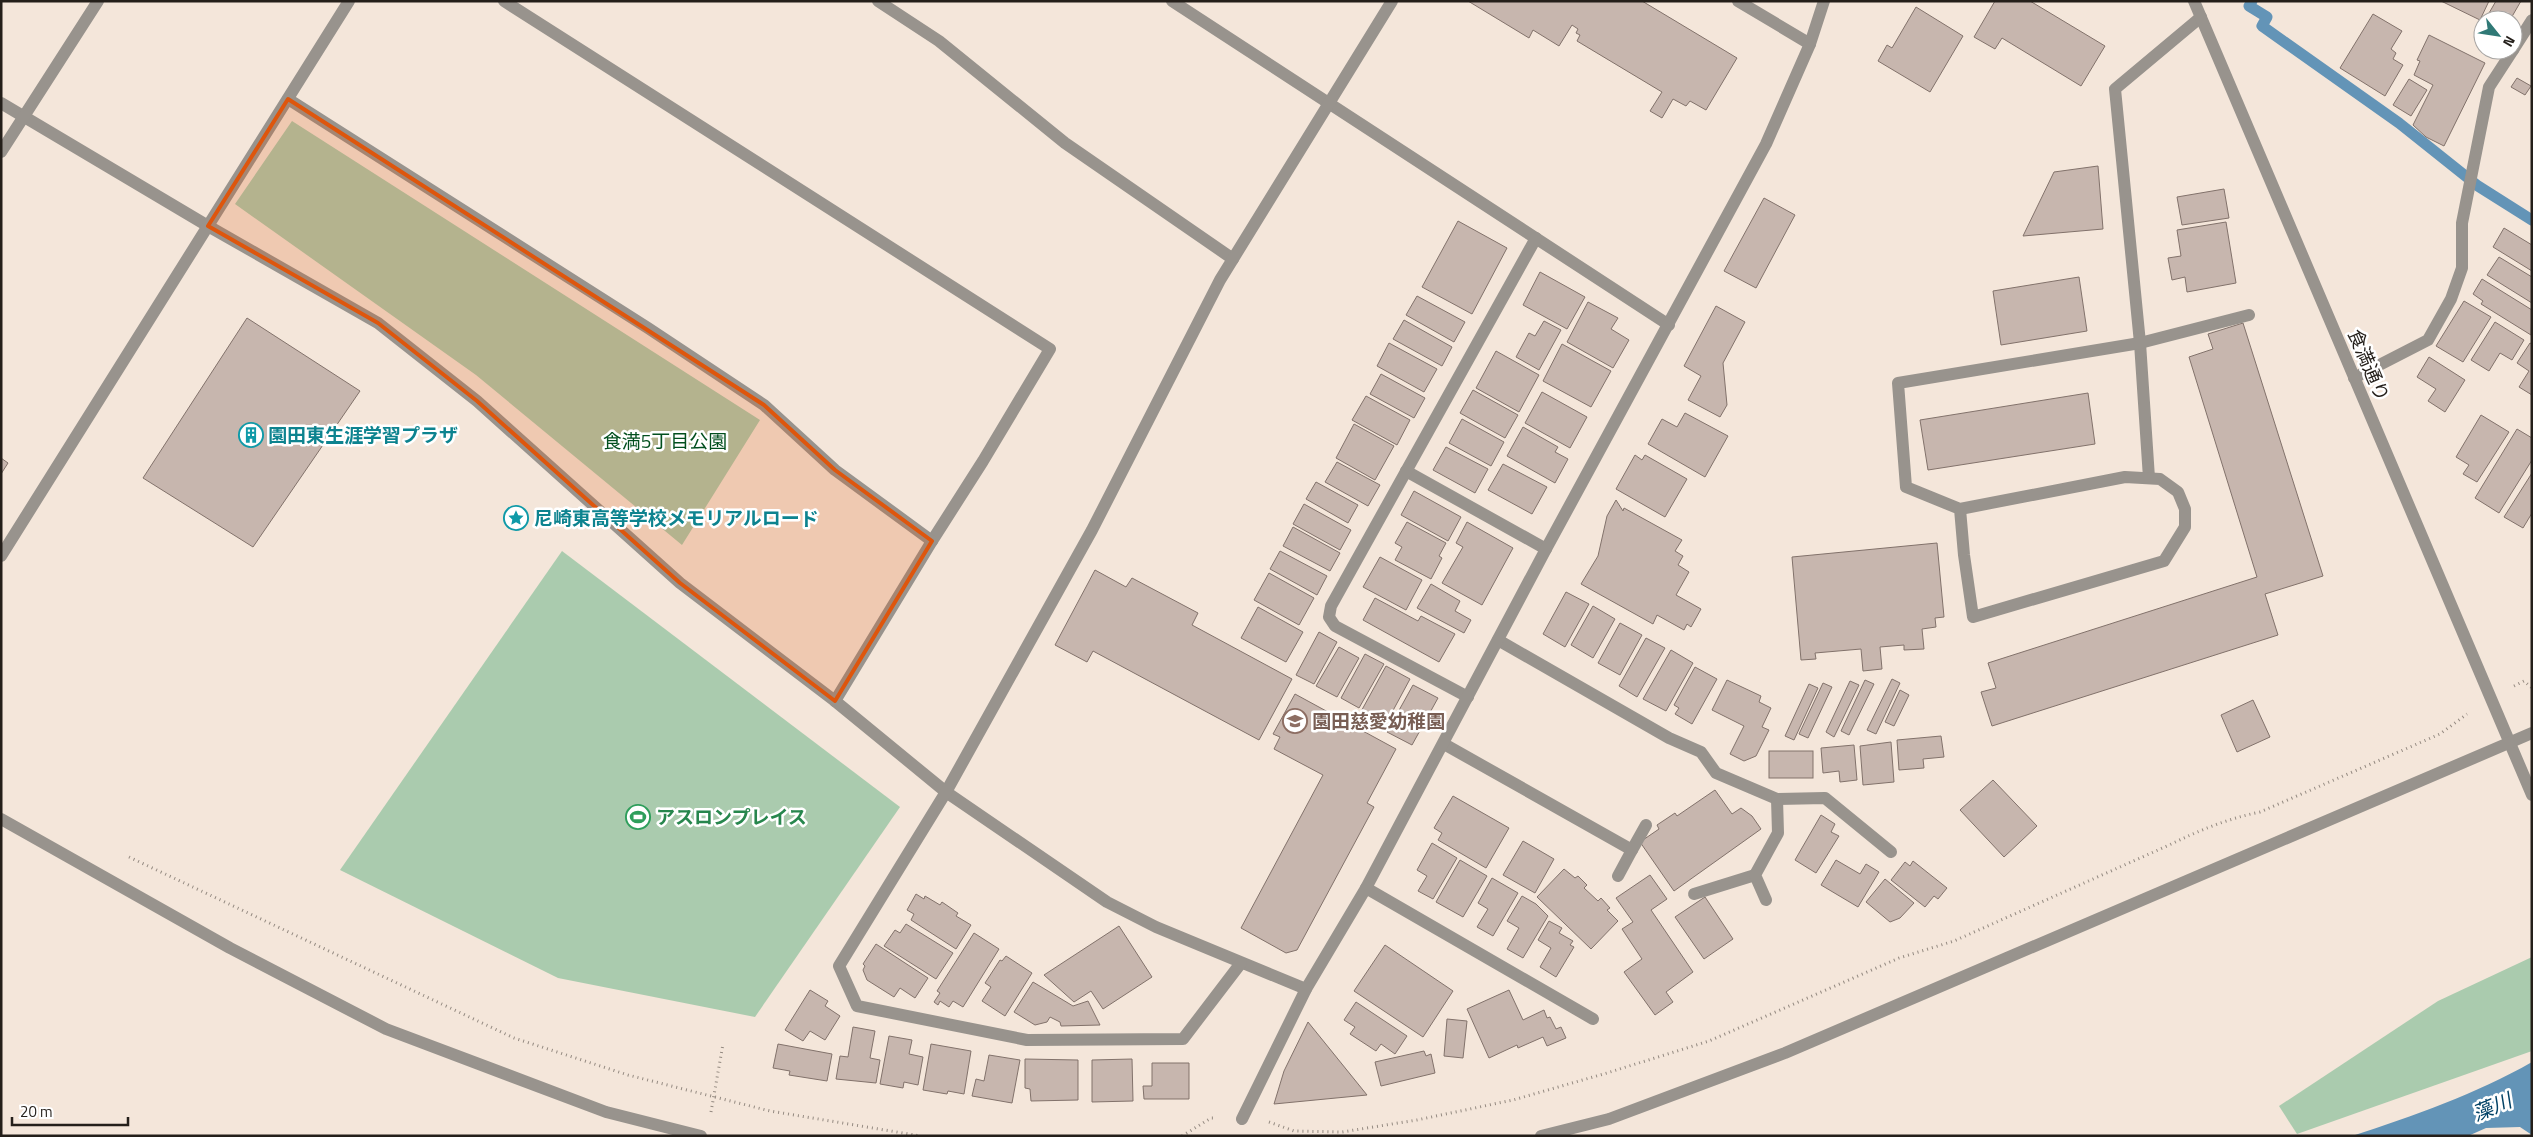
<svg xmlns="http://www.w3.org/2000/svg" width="2533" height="1137" font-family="'Titillium Web','Noto Sans JP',sans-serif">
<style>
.green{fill:#aacbae}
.water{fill:#6394b7}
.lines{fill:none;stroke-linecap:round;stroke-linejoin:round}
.stream{stroke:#6394b7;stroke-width:11}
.building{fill:#c7b6ae;stroke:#82726b}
.path{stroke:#948a81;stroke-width:3;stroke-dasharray:1 4;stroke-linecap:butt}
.minor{stroke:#98938d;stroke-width:12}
.tertiary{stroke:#98938d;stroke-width:12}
.marked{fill:#de560d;fill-opacity:0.2;stroke:#de560d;stroke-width:4;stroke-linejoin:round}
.labels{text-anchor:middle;stroke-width:5;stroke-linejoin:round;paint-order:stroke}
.street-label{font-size:19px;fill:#241f1a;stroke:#fff}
.culture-label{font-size:19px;font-weight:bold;fill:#0d838f;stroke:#fff;text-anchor:start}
.park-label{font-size:19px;fill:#024f1e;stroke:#fff}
.education-label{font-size:19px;font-weight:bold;fill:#785e54;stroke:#fff;text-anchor:start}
.leisure-label{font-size:19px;font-weight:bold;fill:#27864d;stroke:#fff;text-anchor:start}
.water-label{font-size:20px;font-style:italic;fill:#024266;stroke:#fff}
</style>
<rect width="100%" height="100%" fill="#f4e6da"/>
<g class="green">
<polygon points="292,121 760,420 682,545 476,375 235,204"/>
<polygon points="562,551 900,807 755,1017 558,978 340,870"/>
<polygon points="2532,957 2532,1051 2297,1134 2279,1106 2438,1001"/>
</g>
<path class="water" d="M2532,1062V1135L2520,1127L2486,1128L2468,1136H2352C2413,1116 2476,1094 2532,1062Z"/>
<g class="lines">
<polyline class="stream" points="2252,1 2249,6 2267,17 2262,26 2399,123 2478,186 2532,220"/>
</g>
<g class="building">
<polygon points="1468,1 1642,1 1737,58 1706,110 1690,101 1686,106 1673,99 1662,118 1650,111 1662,92 1577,41 1580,35 1576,33 1578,29 1572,25 1559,46 1533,30 1529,38"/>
<polygon points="1995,1 2030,1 2105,46 2081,86 2002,38 1995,49 1974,37"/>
<polygon points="2441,1 2489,1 2480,20"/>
<polygon points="2496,1 2521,1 2510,20 2485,20"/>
<polygon points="1916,7 1963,36 1930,92 1878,61 1887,45 1892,48"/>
<polygon points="2373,14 2402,31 2391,49 2396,53 2393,59 2403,65 2385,96 2340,68"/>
<polygon points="2429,35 2485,63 2444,146 2426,137 2413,125 2433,85 2414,75 2420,61 2417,60"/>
<polygon points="2517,78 2531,86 2525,95 2511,87"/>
<polygon points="2409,79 2427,90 2411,116 2393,105"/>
<polygon points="2098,166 2103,229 2023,236 2054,172"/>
<polygon points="2224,189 2229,218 2182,225 2177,197"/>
<polygon points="1764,198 1795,215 1756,288 1724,271"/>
<polygon points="1458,221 1507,248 1472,314 1422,287"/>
<polygon points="2226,222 2236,283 2187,292 2185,277 2172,280 2168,258 2181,256 2177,230"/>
<polygon points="2504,228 2532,245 2532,271 2493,247"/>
<polygon points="2499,257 2532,277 2532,303 2487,275"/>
<polygon points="1540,272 1585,297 1567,329 1523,305"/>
<polygon points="2079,277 2087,331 2001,345 1993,291"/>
<polygon points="2482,279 2532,310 2531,335 2481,304 2483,301 2473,294"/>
<polygon points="1417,296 1465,322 1454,342 1406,315"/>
<polygon points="2464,301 2491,317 2463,362 2436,346"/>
<polygon points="1588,302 1618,318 1611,329 1629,340 1613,368 1567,342"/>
<polygon points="1716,306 1745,322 1723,363 1727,405 1720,417 1688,400 1701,376 1684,366"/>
<polygon points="247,318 360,391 253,547 143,478"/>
<polygon points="1404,320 1452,347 1442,366 1393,339"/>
<polygon points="1544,321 1561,330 1539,370 1516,357 1529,333 1535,336"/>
<polygon points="2495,322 2524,340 2512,360 2500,353 2489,371 2471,360"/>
<polygon points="2243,323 2323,576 2265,594 2278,635 1992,726 1981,692 1996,688 1988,663 2257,577 2189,357 2213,349 2208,334"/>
<polygon points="1389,343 1437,369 1424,392 1377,366"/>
<polygon points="2530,343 2532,344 2532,395 2519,387 2529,371 2517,363"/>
<polygon points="1562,344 1611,371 1591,407 1543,381"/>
<polygon points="1496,351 1539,375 1519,412 1476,388"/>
<polygon points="2429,357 2465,380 2445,412 2428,401 2436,389 2417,377"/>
<polygon points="1381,374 1425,398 1414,418 1370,394"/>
<polygon points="1473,390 1518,415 1505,438 1460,413"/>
<polygon points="1542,392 1587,417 1570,448 1525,423"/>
<polygon points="2088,393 2095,444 1928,470 1920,420"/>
<polygon points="1366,396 1410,420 1397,445 1352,420"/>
<polygon points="1685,413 1728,436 1705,477 1648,444 1662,419 1677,427"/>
<polygon points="2481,415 2509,432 2477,482 2463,474 2469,465 2456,457"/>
<polygon points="1462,419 1504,442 1491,466 1449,443"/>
<polygon points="1354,424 1394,446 1375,480 1336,458"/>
<polygon points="1523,427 1558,447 1555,452 1568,459 1555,483 1507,456"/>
<polygon points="2517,429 2532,438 2532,460 2499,513 2475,498"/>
<polygon points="1446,447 1488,469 1475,493 1433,470"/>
<polygon points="1635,455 1642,460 1645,455 1687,479 1665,517 1616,489"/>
<polygon points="1,458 8,463 1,474"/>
<polygon points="1337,462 1380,485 1368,506 1325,482"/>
<polygon points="1503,464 1547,487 1532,514 1488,490"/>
<polygon points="2532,473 2532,513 2523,528 2504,517"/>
<polygon points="1316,482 1358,505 1348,523 1306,499"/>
<polygon points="1414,491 1461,517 1448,541 1401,515"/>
<polygon points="1616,500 1623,511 1624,508 1682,540 1675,551 1683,556 1678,565 1689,572 1676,595 1701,609 1691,627 1687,624 1684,630 1657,615 1653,624 1581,584 1598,556 1607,516"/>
<polygon points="1304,504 1351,530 1340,550 1293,524"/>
<polygon points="1407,522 1446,543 1439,556 1442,558 1431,579 1395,560 1402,547 1395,543"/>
<polygon points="1467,522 1513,548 1482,605 1442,583 1463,547 1456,543"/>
<polygon points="1293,527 1340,553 1330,571 1283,546"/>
<polygon points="1937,543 1944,617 1935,618 1936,627 1922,629 1924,649 1904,650 1904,645 1880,647 1882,669 1863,671 1861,649 1815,653 1816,659 1801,660 1792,557"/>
<polygon points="1280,551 1327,576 1317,595 1270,569"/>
<polygon points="1380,557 1422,580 1406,610 1363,587"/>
<polygon points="1095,570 1126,587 1132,578 1198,613 1192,625 1292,679 1259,740 1093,651 1087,662 1055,645"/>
<polygon points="1269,573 1314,598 1299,625 1254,600"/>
<polygon points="1431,584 1460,601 1455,611 1471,620 1464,633 1417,608"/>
<polygon points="1566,592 1589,604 1565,647 1543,634"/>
<polygon points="1375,598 1418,621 1421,616 1455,634 1439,662 1363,620"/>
<polygon points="1593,606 1615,619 1593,658 1571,645"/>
<polygon points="1258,607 1303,632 1286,662 1241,638"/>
<polygon points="1620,623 1642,635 1620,675 1598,663"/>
<polygon points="1319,632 1337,642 1314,684 1296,675"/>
<polygon points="1646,638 1665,648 1637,697 1619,686"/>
<polygon points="1339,647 1359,658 1337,697 1316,686"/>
<polygon points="1671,650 1693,663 1666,711 1643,699"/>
<polygon points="1365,654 1384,664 1359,708 1341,698"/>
<polygon points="1386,666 1410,679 1382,731 1358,717"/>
<polygon points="1695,667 1717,679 1692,724 1675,714 1679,708 1674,705"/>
<polygon points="1892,679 1900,683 1876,734 1867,730"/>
<polygon points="1727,680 1761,696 1759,702 1771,708 1762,727 1769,730 1756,756 1744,761 1730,754 1744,726 1712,710"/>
<polygon points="1865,680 1874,684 1849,735 1841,731"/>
<polygon points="1850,681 1859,685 1834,737 1826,732"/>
<polygon points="1823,683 1832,687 1808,738 1799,734"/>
<polygon points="1809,684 1818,688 1794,740 1785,736"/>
<polygon points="1413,685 1438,698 1412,745 1387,732"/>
<polygon points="1900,690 1909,695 1894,726 1885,722"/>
<polygon points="1295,694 1396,749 1367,803 1374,807 1297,950 1286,953 1241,928 1323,775 1274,749 1280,737 1273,734"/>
<polygon points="2253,700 2270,737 2237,752 2221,715"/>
<polygon points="1941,736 1944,757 1923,759 1924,768 1899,770 1897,740"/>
<polygon points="1891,742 1894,782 1863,785 1860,746"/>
<polygon points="1854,745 1857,780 1840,782 1839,771 1823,773 1821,748"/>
<rect x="1769" y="751" width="44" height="27"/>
<polygon points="1993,780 2037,826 2004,857 1960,810"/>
<polygon points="1715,790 1732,814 1741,808 1752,816 1761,829 1674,891 1640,842 1659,829 1657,825 1675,813 1677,816"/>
<polygon points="1453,796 1509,828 1486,868 1438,840 1442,833 1434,828"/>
<polygon points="1821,815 1835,824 1831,832 1839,836 1816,873 1795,860"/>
<polygon points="1523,841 1554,859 1535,893 1503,875"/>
<polygon points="1432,843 1457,858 1433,899 1418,891 1427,876 1417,870"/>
<polygon points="1460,860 1487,876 1463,917 1436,902"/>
<polygon points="1836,860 1860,874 1866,864 1879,872 1858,907 1821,885"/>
<polygon points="1913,861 1947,888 1938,899 1934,896 1925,907 1891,880 1905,862 1910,866"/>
<polygon points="1564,869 1575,878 1578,876 1587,885 1584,888 1598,901 1601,898 1610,908 1607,910 1618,921 1591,949 1537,897"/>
<polygon points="1650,875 1667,899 1651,910 1693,972 1666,992 1673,1002 1655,1015 1624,972 1642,959 1622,929 1633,922 1616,898"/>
<polygon points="1492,878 1518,893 1493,936 1477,927 1488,909 1478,903"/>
<polygon points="1885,879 1914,903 1900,918 1890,922 1866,902"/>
<polygon points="916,894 924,899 925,896 940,905 942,902 958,913 956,916 971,925 956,949 911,920 914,914 907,910"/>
<polygon points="1522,896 1536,904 1548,916 1523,958 1507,949 1519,928 1507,921"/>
<polygon points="1705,897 1733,939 1704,959 1675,917"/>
<polygon points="1549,921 1562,928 1559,933 1573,941 1570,945 1574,947 1556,977 1540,967 1551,948 1538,940"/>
<polygon points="906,924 953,953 936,979 884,946 895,930 900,933"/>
<polygon points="1119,926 1152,977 1103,1009 1091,991 1074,1002 1044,975"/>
<polygon points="974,933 999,949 963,1007 953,1001 949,1007 940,1001 938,1005 934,1002 940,993 937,991"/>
<polygon points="876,944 928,978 915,998 900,988 894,997 867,980 863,970 865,966 863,964"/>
<polygon points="1385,945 1453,991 1423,1037 1354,991"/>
<polygon points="1006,956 1032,973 1005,1016 982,1001 991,987 985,983 1000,960 1002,961"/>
<polygon points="1033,982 1073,1006 1088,1001 1100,1025 1061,1026 1060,1022 1050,1017 1047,1022 1035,1025 1014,1012"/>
<polygon points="810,990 828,1001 825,1006 840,1016 825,1040 810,1031 803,1041 785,1030"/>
<polygon points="1509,990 1523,1020 1544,1010 1547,1018 1550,1017 1556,1029 1561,1027 1566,1038 1547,1046 1543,1037 1518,1048 1517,1045 1489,1058 1467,1009"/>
<polygon points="1356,1002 1407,1036 1395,1054 1381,1044 1376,1051 1350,1034 1355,1027 1344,1020"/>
<polygon points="1447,1019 1467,1021 1463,1058 1444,1056"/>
<polygon points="1308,1022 1367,1095 1274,1104 1284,1071"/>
<polygon points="853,1027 875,1031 870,1058 880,1060 876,1083 836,1079 840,1056 848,1057"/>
<polygon points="889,1036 912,1040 909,1054 923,1057 918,1085 904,1082 903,1088 880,1084"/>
<polygon points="778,1044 832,1054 827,1081 789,1075 790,1071 773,1068"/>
<polygon points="931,1044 971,1051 964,1094 948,1091 947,1094 923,1090"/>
<polygon points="1424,1051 1426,1056 1431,1054 1435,1073 1381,1086 1375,1062"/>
<polygon points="989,1055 1020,1060 1012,1103 972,1096 976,1079 984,1081"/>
<polygon points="1025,1059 1078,1060 1078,1100 1031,1101 1030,1089 1025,1088"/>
<polygon points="1132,1059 1133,1101 1092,1102 1092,1060"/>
<polygon points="1152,1063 1189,1063 1189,1099 1144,1099 1143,1086 1152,1086"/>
</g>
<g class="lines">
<g class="path">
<polyline points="2514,686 2524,681 2532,688"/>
<polyline points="129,857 514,1038 628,1075 770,1111 921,1136"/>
<polyline points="711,1112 723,1044"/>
<path d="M1269,1122L1294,1131L1342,1132L1417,1120L1513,1100L1607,1073L1709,1041L1899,958L1954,941L2167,846C2198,831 2226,819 2260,812L2440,734L2467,714"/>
<polyline points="1182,1136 1211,1118 1216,1118"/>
</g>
<g class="minor">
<polyline points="504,1 1050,349 983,461 932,541"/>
<polyline points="878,1 939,41 1065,143 1233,259"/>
<polyline points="1172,1 1669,325"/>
<polyline points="1738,1 1810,44"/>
<polyline points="2513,50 2532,20"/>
<polyline points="288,99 648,328 764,405 835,470 932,541 835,701"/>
<polyline points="1,103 208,226 378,323 477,401 680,583 835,701 946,792 1107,902 1156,927 1306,989"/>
<polyline points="1,152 98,1"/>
<polyline points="2354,378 2428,340 2451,299 2462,268 2462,223 2489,87 2513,50"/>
<polyline points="1406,471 1546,549"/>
<polyline points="2149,478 2140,343 2115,89 2201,17"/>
<polyline points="1960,509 1964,555 1973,617 2164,561 2185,527 2185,509 2178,492 2160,479 2125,477 1960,509 1906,487 1898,383 2140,343 2249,315"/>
<polyline points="1,556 349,1"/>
<polyline points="1498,640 1669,738 1701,752 1716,773 1777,799 1825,798 1891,852"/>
<polyline points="1468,697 1335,626 1329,617 1331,606 1536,238"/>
<polyline points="1444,744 1632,850 1618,876"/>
<polyline points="1632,850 1646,825"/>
<polyline points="1366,888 1593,1019"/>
<polyline points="1694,894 1755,875"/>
<polyline points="1766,900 1755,875 1778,833 1777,799"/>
<polyline points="1241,963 1183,1039 1027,1040 857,1006 839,966 946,792 1092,530 1220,280 1392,1"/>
<polyline points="1242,1119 1306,989 1366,888 1546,549 1766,144 1810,44 1824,1"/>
</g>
<g class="tertiary">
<polyline points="2194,1 2532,795"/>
<polyline points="1,819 230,948 386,1029 606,1112 701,1136"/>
<polyline points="1541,1136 1609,1119 1785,1053 2532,733"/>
</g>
</g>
<path class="marked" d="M288,99L764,405L835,470L932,541L835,701L680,583L477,401L378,323L208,226Z"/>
<defs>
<symbol id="building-ring" viewBox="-11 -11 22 22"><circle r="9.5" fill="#fff" stroke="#0f9aa8" stroke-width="1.5"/><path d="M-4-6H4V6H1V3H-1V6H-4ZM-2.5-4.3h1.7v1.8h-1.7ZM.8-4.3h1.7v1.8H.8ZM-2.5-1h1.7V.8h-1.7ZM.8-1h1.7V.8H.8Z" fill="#0f9aa8"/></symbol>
<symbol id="sight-ring" viewBox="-11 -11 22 22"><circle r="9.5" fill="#fff" stroke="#0f9aa8" stroke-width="1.5"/><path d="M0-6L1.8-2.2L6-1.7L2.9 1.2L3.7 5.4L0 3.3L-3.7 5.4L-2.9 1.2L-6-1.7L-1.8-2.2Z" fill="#0f9aa8"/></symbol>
<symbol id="school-ring" viewBox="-11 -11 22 22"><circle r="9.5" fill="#fff" stroke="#8d6e63" stroke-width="1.5"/><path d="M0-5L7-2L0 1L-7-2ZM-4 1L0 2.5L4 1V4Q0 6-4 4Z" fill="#8d6e63"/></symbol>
<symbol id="stadium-ring" viewBox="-11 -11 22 22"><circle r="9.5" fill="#fff" stroke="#2e9e5b" stroke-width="1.5"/><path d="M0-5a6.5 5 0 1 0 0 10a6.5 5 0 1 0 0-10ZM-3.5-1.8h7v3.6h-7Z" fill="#2e9e5b"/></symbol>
</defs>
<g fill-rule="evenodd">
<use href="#building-ring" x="237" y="421" width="28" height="28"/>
<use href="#sight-ring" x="502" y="504" width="28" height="28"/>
<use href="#school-ring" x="1281" y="707" width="28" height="28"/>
<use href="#stadium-ring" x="624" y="803" width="28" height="28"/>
</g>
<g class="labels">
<g class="street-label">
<text transform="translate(2369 365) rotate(67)" y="7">食満通り</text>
</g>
<g class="culture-label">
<text x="268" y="442">園田東生涯学習プラザ</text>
<text x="534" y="525">尼崎東高等学校メモリアルロード</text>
</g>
<g class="park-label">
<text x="665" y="448">食満5丁目公園</text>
</g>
<g class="education-label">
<text x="1312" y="728">園田慈愛幼稚園</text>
</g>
<g class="leisure-label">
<text x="656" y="824">アスロンプレイス</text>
</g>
<g class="water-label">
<text transform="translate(2492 1107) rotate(-23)" y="7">藻川</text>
</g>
</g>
<rect width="2533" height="1137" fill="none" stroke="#241f1a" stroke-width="5"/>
<g transform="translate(2498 35) rotate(120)"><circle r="24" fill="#ffffff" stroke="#a7a5a3"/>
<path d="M0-4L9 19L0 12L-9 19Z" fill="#307976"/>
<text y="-8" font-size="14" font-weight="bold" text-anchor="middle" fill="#241f1a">N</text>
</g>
<path d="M12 1117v8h116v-8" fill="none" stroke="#241f1a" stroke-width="2.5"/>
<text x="20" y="1117" font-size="15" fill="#241f1a" stroke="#ffffff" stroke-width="4" paint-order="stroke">20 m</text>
</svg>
